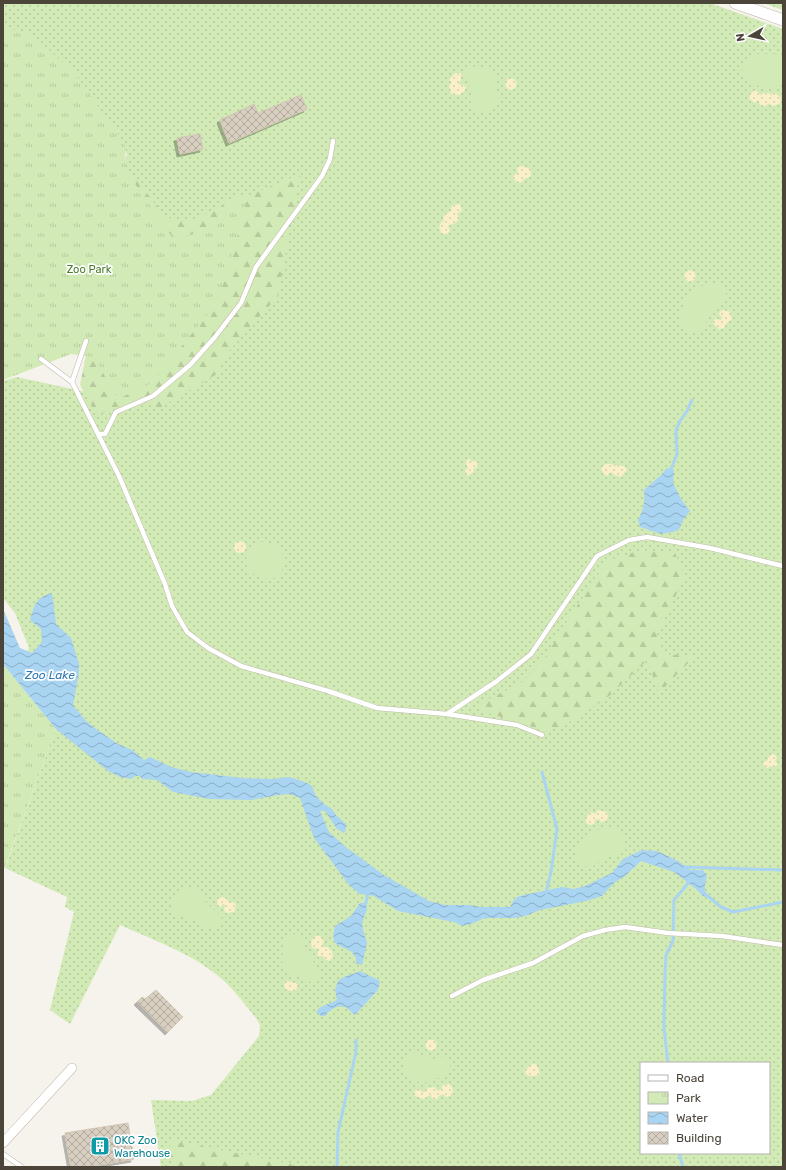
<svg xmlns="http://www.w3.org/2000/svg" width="786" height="1170" font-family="Rubik,sans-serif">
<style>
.grass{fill:url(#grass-dots);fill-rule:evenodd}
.forest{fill:url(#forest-firs)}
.sand{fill:url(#sand-dots)}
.park{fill:url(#park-tufts)}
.garden{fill:#d2eab5}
.water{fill:url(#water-waves)}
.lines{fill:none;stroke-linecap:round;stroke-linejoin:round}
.stream{stroke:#a9d4f2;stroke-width:3}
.building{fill:url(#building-cross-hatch);stroke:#d3c7b4;filter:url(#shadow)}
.service-casing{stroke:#c2bbae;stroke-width:5.5}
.minor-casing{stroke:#c2bbae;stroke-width:10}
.tertiary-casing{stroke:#c2bbae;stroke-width:12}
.service{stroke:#fff;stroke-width:4.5}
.minor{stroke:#fff;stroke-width:9}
.tertiary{stroke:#fff;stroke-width:11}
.labels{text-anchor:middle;stroke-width:3.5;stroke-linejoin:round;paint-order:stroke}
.park-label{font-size:11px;fill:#4a7f2a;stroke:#fff}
.culture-label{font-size:11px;fill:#0d838f;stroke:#fff;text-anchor:start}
.water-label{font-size:12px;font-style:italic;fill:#2e7ab2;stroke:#fff}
</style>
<defs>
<pattern id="grass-dots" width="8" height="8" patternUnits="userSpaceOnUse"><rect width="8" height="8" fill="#d2eab5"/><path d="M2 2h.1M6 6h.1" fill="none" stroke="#b6ca9c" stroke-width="1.8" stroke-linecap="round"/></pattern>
<pattern id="forest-firs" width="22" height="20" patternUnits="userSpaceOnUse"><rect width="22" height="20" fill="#d2eab5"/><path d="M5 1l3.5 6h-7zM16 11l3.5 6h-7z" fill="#b6ca9c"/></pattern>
<pattern id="sand-dots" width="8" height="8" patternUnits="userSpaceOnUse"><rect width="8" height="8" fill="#f9efc9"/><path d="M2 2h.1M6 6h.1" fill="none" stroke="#d7cead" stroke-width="1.8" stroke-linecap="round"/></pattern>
<pattern id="park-tufts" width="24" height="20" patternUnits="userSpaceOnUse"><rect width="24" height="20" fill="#d2eab5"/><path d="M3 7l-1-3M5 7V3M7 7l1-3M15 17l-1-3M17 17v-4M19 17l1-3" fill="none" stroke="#b6ca9c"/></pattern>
<pattern id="water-waves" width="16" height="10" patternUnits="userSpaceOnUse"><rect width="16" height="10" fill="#a9d4f2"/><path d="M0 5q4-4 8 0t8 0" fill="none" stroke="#8caec5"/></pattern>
<pattern id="building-cross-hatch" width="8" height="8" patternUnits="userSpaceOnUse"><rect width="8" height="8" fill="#d8cfc1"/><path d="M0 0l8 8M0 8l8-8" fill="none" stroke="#b1aa9e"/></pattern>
<filter id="shadow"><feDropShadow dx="-3" dy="3" stdDeviation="0" flood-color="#0004"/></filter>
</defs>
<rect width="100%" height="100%" fill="#f6f3ec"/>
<g class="grass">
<path d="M3,3H710L783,29V1167H161L151,1100L192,1101L211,1095L259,1036L260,1025L256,1018C246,1006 236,992 224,981C194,954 156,941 120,925L70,1024L50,1010L74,912L65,907L67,897L5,868L56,729L12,675L29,648L15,613L3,598V381L17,377L118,399L248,193L223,203L224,222L175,241L126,171L123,172L127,155L124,147L27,34L3,28ZM641,1063H769V1153H641Z"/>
<polygon points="763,3 783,3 783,10"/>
</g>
<g class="forest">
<polygon points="131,172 165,217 186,222 300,174 278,296 230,350 217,374 158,409 142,400 96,415 80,385 121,180"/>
<polygon points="641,550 675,553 685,576 657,635 664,654 695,656 659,693 647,660 607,698 568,723 546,731 488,713 477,705 521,683 545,658 563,627 607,561"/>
<polygon points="169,1140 291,1164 294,1167 172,1167"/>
</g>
<g class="sand">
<polygon points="455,73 461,73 461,80 458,84 463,85 466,87 465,90 460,95 451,94 449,85 452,83 449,80"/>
<circle cx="511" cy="84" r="5.5"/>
<path d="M755,90L761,95L764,93H769L771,96L773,93C778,94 780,96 781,101L779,104L773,106L768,103L766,106L760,105L758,100L755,103L752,101L749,98L750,94Z"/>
<polygon points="521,166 525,167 531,170 531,175 528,178 525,178 522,182 519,183 513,179 514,175 518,173 517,168"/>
<path d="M460,204L462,210L460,212L457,213L459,218C456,225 453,223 448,226L450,231L447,234H442L439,228L441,222L444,221C441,216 447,213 451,211V208L453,205Z"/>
<circle cx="690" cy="276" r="5.5"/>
<polygon points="722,310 729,311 732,319 726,324 724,328 719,329 713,323 714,320 716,319 721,320 722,317 720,316 719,313"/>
<polygon points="470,459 471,462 474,461 477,462 477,467 473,469 474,472 467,476 465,470 468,468 466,464 467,460"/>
<polygon points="606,464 612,464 615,467 616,465 624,466 627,470 621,477 614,475 613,473 611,472 607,476 605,475 601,469 603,466"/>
<circle cx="240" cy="547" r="6"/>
<polygon points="774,754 776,756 777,758 775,761 778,764 775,767 770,766 768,768 767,768 763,764 764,762 768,760 768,758 771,755"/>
<path d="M598,810L607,812L608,817L606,821L601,822L599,819L595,820L594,824L590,825L586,823C586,818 587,815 591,812L595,814Z"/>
<polygon points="223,897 226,898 229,902 235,903 236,906 234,912 226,913 224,909 225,905 223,904 221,907 218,906 217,900 219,898"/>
<path d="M316,936C321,935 322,938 324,942L322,944L323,947H328L332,952L333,957L329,961L326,960L323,956H317L319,949L312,948L311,941Z"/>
<path d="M286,981L296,983L298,986L296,990C289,993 281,989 286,981Z"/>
<circle cx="431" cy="1045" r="5.5"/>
<path d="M534,1063L538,1067L540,1074C535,1077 531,1077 525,1074V1070L531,1065Z"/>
<polygon points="449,1084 452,1087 453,1092 450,1096 446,1097 443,1094 439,1096 437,1099 433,1099 430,1095 424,1099 415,1096 414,1092 418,1089 422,1092 425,1092 428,1088 434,1087 438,1091 442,1089 442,1086"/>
</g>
<g class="park">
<polygon points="3,28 29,32 74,72 125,144 126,171 175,241 224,222 223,203 249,192 243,217 218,301 152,383 118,399 94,357 71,354 3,380"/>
<polygon points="3,664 56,729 3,872"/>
</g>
<g class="garden">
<path d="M760,54H777L783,57V82C774,90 766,88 756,85C753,85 750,84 747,82C739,76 740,63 748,57C752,55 756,54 760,54Z"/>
<path d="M478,66L495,71L498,75L496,91L500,102C496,111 486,111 477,113L473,111L470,106L472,92L465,76L466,70L470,67Z"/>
<path d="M715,283L722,285L726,294L727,300C723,305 719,306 715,310C707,316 706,330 694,332C691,332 688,330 685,329C671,320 687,294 698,288C703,285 709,284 715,283Z"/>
<path d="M264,542C269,543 274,543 278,547C285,554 286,568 279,575C271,583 254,577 248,569C243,562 248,549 255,544C257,542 261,542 264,542Z"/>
<path d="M612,827L619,830L625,837C628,856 616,853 604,858C598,861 594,870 585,866C569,860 577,840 588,834C595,829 604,828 612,827Z"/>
<path d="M185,887C190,887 194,887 198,889C203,893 203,899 207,903C213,911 222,912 223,923L221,926C210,934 203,924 193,920C188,918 183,917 178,915C164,905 174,892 185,887Z"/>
<path d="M293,934C305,937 303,944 308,953C312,963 322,966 318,979L311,982L284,972L282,968L283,941L286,937Z"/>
<path d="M411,1053L420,1054L432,1059L445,1057L449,1060L451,1070C447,1077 442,1077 435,1079C430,1081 426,1083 420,1082C405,1080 398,1063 411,1053Z"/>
</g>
<g class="water">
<path d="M667,468L674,470L673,483L681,499L690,511L683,520L680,528L677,531L661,534L640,527L638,520C644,509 645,501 644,490L660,476Z"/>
<path d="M52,593L56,624L71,638L79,664V673L73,705L86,721L96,729L118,744L132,750L144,760L150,757L171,767L191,772L242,778L272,779L289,777L305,782L312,786L316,796L325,805L331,808L336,815L346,824V829L344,833L337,829L325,811H320L329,832L347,848L384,875L429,901L445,905H469L481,907H510L513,901L517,897L524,895L562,887L574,889L585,886L612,873L623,859L642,850L657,851L678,861L691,870H703L707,876L705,884V898L696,889L674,872L641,861L625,876L615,882L602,896L586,901L540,910L525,916L514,918H485L471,924L462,926L454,922L398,911L374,896L360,894L349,885L314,838L300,798L290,794L278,795L251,800L209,799L173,792L157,780L142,779L140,776H135L131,779L120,777L108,771L56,729L3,664V609L20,648L32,653L42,642L41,629L30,620C35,604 35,598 52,593Z"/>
<path d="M360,903H366L367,909L362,923L363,930L367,943L362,965L356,963V958L352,952C338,943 330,948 335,926L351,916Z"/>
<path d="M360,971L380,981L378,990L355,1015C352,1013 348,1008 345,1007C338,1004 328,1011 325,1016H321L316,1012C321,1004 329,1005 337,1000L335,990L338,981C345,975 352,975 360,971Z"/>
</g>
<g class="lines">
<g class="stream">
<polyline points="671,469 677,454 676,430 680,421 687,411 692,400"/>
<polyline points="542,772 557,829 551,872 546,893"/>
<polyline points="685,867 783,870"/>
<polyline points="703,892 721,907 733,912 783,902"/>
<polyline points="366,903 368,893"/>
<polyline points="668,1063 664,1028 665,972 666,955 673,941 674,900 690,881"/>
<polyline points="679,1153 683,1167"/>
<polyline points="337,1167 338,1132 356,1052 356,1040"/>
</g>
</g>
<g class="building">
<polygon points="301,95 307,109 229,143 223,128"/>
<polygon points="254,104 258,113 223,128 220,120"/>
<polygon points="200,134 203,149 180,154 177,138"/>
<polygon points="156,990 183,1017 168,1032 137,1002 142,997 145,999"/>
<polygon points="128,1123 134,1159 86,1167 71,1167 65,1133"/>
</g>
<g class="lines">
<defs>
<g id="service">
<polyline points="86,341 72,382 119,476 165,584 172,606 187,632 208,648 241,666 328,691 377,708 447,714 497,681 531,654 597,556 629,540 647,537 710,548 783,566"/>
<polyline points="41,359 72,382"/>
<polyline points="98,434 105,434 116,412 153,396 190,365 215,337 241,303 256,267 322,176 330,159 333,141"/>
<polyline points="447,714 517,725 542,735"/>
<polyline points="452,996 483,980 533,963 583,936 605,930 625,927 668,933 722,936 783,945"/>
<polyline points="3,1154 22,1167"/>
</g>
<polyline id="minor" points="3,1143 72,1068"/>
<polyline id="tertiary" points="735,3 783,20"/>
</defs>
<use href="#service" class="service-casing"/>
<use href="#minor" class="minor-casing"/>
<use href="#tertiary" class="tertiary-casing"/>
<use href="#service" class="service"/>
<use href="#minor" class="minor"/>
<use href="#tertiary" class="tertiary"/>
</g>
<defs>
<symbol id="building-square" viewBox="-11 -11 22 22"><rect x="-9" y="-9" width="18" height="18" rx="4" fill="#0f9aa8" stroke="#fff"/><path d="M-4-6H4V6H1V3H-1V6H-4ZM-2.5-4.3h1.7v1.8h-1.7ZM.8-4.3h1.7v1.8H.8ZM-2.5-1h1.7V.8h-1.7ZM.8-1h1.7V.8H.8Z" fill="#fff"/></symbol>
</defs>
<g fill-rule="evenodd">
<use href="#building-square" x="89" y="1135" width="22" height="22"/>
</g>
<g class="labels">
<g class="park-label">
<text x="89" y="273">Zoo Park</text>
</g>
<g class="culture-label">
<text x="114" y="1144">OKC Zoo<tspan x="114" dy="13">Warehouse</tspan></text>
</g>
<g class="water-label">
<text x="50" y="679">Zoo Lake</text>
</g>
</g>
<rect width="786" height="1170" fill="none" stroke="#4b4439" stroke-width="8"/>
<rect x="640" y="1062" width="130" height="92" fill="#ffffff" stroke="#b7b4b0"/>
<rect x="648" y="1075" width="20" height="6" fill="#ffffff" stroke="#b7b4b0"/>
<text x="676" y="1082" font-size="12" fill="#4b4439">Road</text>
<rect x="648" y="1092" width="20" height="12" fill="url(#park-tufts)" stroke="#b7b4b0"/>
<text x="676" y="1102" font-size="12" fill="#4b4439">Park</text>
<rect x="648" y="1112" width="20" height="12" fill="url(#water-waves)" stroke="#b7b4b0"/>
<text x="676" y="1122" font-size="12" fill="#4b4439">Water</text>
<rect x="648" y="1132" width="20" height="12" fill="url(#building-cross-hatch)" stroke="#b7b4b0"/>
<text x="676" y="1142" font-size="12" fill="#4b4439">Building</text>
<g transform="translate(750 36) rotate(261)" stroke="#ffffff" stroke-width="3" paint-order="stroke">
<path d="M0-3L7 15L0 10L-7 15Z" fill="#4b4439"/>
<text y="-6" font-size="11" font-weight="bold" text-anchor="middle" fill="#4b4439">N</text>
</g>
</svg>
